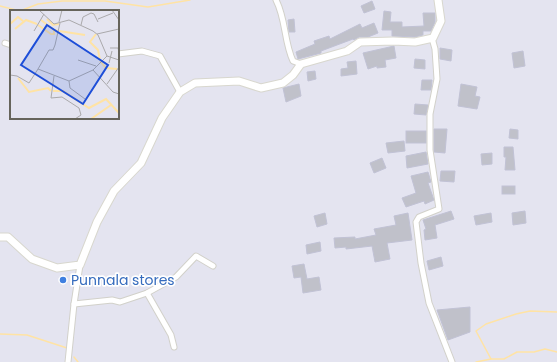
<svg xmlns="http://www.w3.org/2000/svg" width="557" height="362" font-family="Poppins,sans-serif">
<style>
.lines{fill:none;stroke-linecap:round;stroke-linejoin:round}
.stream{stroke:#ffe3a4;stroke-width:1.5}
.building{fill:#c0c1ca;stroke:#c1c2d5}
.street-casing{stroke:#d2d1ca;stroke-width:7}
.secondary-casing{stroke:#d8d7ce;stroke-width:9}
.street{stroke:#fff;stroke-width:5}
.secondary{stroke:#fff;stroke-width:7}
.shop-dot{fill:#3f7fe0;stroke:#fff;stroke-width:1.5}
.labels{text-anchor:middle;stroke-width:3.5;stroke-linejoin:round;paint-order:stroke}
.shop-label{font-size:14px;fill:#366cbe;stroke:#fff;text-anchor:start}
.inset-river{fill:none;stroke:#ffe3a4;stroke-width:2}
.inset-road{fill:none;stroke:#aaa9ab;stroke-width:1}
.view{fill:#1d4ed8;fill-opacity:0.15;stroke:#1d4ed8;stroke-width:2}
.inset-edge{fill:none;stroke:#66645b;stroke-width:2}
</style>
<rect width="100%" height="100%" fill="#e4e4f0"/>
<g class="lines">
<g class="stream">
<polyline points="0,6 20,11 38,4 62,1 105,1 148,7 190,0"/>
<polyline points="0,334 27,335 67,348"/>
<polyline points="74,357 78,362"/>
<polyline points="491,359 504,359 517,352 534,352 545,349 557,352"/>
<polyline points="476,362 491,359 476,331 486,324 516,314 530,311 557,312"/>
</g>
</g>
<g class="building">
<polygon points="372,1 375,9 364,13 361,6"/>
<polygon points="384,11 391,12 390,22 402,22 402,27 424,26 423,13 435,13 435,22 431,31 423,31 423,35 415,37 392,36 392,30 382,30"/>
<polygon points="294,19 295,32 289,32 288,20"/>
<polygon points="374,23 378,33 368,37 359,37 354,40 353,39 321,51 321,53 298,59 296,52 315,44 314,41 329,36 330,39 360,24 362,28"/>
<polygon points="394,46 396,58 385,60 386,67 377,68 377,66 368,69 363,53"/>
<polygon points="440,48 452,50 451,61 440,59"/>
<polygon points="523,51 525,66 514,68 512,53"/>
<polygon points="415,59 425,60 425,69 414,68"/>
<polygon points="356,61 357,74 341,76 341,69 348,68 347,62"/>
<polygon points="315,71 316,79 308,81 307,72"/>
<polygon points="422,80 432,80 431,90 421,90"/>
<polygon points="299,84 301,96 286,102 283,88"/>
<polygon points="461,84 477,87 475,96 480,97 477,109 458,106"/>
<polygon points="415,104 428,105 426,115 414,114"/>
<polygon points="434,129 447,129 445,153 434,152"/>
<polygon points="510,129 518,130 518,139 509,138"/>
<rect x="406" y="131" width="20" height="12"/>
<polygon points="404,141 405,151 388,153 386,143"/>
<polygon points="504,147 513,147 515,170 505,170 506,157 504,157"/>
<polygon points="426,152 428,164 407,168 406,156"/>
<polygon points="492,153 492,164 482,165 481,154"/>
<polygon points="382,158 386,168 374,173 370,163"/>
<polygon points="441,171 455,171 454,182 440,181"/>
<polygon points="428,172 431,182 428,183 434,200 425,204 424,201 406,207 402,198 416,193 411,176"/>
<rect x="502" y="186" width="13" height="8"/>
<polygon points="451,211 454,219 435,225 437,238 425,240 424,230 426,229 423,220"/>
<polygon points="525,211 526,223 513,225 512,213"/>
<polygon points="325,213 327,224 317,227 314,216"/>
<polygon points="408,213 412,240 387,243 390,259 375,262 372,246 346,249 346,247 335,248 334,238 355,237 355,239 376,235 374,229 396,225 394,216"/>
<polygon points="491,213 492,222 476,225 474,216"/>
<polygon points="320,242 321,251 307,254 306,245"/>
<polygon points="441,257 443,266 429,270 427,261"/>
<polygon points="304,264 307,279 319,277 321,290 303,293 301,277 294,278 292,266"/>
<polygon points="470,307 470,332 448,340 437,310"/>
</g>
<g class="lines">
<defs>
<g id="street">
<path d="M276,0C286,19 284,42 293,61L301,64"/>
<polyline points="432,38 435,49 437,79 430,114 430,150 439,209 419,217 416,222 421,263 429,303 452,362"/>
<polyline points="5,43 11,45"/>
<polyline points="118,54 142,51 160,56 180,92"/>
<polyline points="147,293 171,335 174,347"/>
<polyline points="74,304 112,300 120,302 147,293 176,277 196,256 213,266"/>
<polyline points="68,362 74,304 80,265"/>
</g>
<polyline id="secondary" points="0,237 8,237 32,259 57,268 80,265 97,222 114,191 141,163 162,118 180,92 195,83 239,81 261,88 283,83 293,75 301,64 347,51 360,42 393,41 415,42 433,38 441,21 438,0"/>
</defs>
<use href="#street" class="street-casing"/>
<use href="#secondary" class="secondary-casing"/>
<use href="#street" class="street"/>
<use href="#secondary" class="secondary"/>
</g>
<circle class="shop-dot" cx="63" cy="280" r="4"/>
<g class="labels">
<g class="shop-label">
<text x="71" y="285">Punnala stores</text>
</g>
</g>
<g transform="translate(10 10)">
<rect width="109" height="109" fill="#e4e4f0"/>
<path class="inset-river" d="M37,9L43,15L49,14M31,10L44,20M0,14L8,7L13,11M28,15L41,24H44V20L48,21M5,19L16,10L27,14M49,21L75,25M86,24L80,32L88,40L90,50M90,51L96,58L107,59M8,68L19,82L38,78L41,81M43,81H53L79,98L96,89L109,103M81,109L101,95"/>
<path class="inset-road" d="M29,0L44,14L59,10L83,21L88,25L97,46L109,50M102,0L109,10M88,9L103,3M49,12L52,0M71,15L73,7L81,3L84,4L88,12M24,21L34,4M87,24L109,19M100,38H108L109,42M68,50L86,56M99,53L102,41M28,59L39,40H43L45,35L50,13M83,60L97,46M0,65L7,66L19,73L28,59L59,71L83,60L103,82L109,84M44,66L41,88L52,87L69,98L71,105L65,109M59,71L60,78L75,89M97,74L109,57"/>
<path class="view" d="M37,15L98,55L73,94L11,55Z"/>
<rect width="109" height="109" class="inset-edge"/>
</g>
</svg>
